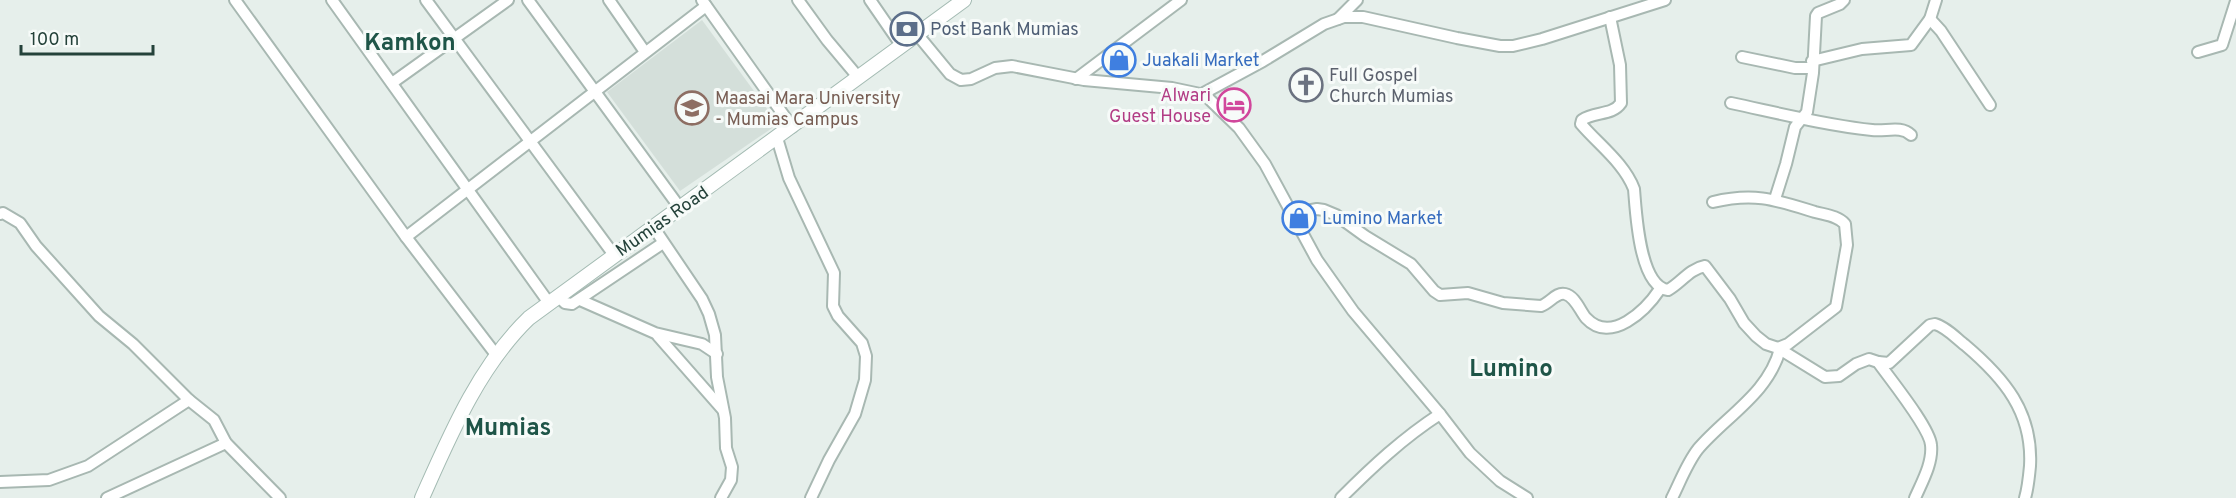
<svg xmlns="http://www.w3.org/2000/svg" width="2236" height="498" font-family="Overpass,sans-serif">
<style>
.built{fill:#d4dfda}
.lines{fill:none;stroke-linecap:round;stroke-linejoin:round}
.street-casing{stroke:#a8b8b2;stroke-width:14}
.secondary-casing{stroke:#a4bbb3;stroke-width:16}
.street{stroke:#fff;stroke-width:10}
.secondary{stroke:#fff;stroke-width:14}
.labels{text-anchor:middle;stroke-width:6;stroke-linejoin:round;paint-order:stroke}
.service-label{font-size:18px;fill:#4e5e75;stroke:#f7fbf9;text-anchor:start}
.shop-label{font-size:18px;fill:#366cbe;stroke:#f7fbf9;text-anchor:start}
.worship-label{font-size:18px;fill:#5b616d;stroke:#f7fbf9;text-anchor:start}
.hotel-label{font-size:18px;fill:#b23c85;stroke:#f7fbf9;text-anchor:end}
.education-label{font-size:18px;fill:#785e54;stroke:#f7fbf9;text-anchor:start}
.street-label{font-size:18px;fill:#24423a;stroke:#f7fbf9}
.district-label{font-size:24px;font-weight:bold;fill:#1f5548;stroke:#f7fbf9}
</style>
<rect width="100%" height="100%" fill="#e6efeb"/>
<polygon class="built" points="702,20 778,124 680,191 607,92"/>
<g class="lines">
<defs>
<g id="street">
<polyline points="235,0 406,237 497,356"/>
<polyline points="332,0 549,303"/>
<polyline points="426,0 614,255"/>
<polyline points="528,0 680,208"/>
<polyline points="609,0 645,52"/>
<polyline points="702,0 792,127"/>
<polyline points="798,0 827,40 858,77"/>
<polyline points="870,0 901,45"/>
<path d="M1610,17L1620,65L1621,103C1612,116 1595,111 1582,120L1581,124C1599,145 1624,163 1634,189C1636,212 1639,286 1668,290C1681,283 1689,269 1705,266L1730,299L1744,323L1756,336L1766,344L1778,348L1825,377L1839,376L1856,364L1869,359L1878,362C1890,379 1930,428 1931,445C1933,463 1922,482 1915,498"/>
<polyline points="1338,19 1357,0"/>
<polyline points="1930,19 1941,31 1990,105"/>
<polyline points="917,34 950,74 961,80 971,79 995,68 1012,66 1084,80 1172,88 1205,95 1239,128 1265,164 1317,260 1353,311 1440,414 1470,453 1500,481 1527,498"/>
<polyline points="2198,52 2222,45 2236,1"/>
<polyline points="1742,57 1795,68 1812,68"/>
<polyline points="1812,61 1862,49 1911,45 1930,19 1936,0"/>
<polyline points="1076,79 1181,0"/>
<polyline points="392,83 508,0"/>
<polyline points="1202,94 1263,61 1324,24 1344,17 1363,17 1457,38 1500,46 1513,46 1542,39 1665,0"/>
<path d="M1731,103C1778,113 1825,125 1872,130C1885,132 1901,125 1911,135"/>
<polyline points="777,138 789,178 834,273 833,306 838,316 862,343 866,356 865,380 855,414 829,460 811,498"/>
<polyline points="1775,199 1786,164 1795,127 1807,112 1813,73 1816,16 1818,13 1840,4 1844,0"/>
<path d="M1713,202C1755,192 1776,200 1815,212C1826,215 1838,216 1845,224L1847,245L1836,307L1788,344L1778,348"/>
<polyline points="0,214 3,213 20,223 36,246 99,316 133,344 189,400 214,420 226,443 280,498"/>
<path d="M1290,214L1317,209L1324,210L1336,215L1365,236L1411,264L1434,291L1440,295L1468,293L1503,303L1541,306C1550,303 1556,292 1565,294C1575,296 1580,311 1586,318C1611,345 1646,310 1660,289"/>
<polyline points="654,228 702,299 709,314 715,335 717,377 725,418 726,448 732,467 731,480 721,498"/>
<polyline points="406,237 706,6"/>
<polyline points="558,296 565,303 572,304 663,243"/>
<polyline points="580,300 655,333 702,344 717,354"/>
<polyline points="658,336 723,410"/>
<path d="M1878,362L1889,363L1930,325L1935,324C1946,327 1956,338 1965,345C2004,378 2033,412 2030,466C2029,477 2028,488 2025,498"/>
<polyline points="0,482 49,480 88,466 189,400"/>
<polyline points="107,498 226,443"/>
<path d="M1341,498C1372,467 1403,438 1440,414"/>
<path d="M1672,498C1680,482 1687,463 1698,449C1725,417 1769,393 1780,349"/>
</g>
<path id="secondary" d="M422,498C450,435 479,366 529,318L964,0"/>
</defs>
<use href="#street" class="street-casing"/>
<use href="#secondary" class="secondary-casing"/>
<use href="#street" class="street"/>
<use href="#secondary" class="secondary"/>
</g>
<defs>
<symbol id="bank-ring" viewBox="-11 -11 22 22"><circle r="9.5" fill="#f7fbf9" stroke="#5c6f8a" stroke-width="1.5"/><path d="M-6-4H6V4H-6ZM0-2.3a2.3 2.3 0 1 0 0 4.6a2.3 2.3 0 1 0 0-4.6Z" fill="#5c6f8a"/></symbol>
<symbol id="shop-ring" viewBox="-11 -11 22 22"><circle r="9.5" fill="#f7fbf9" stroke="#3f7fe0" stroke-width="1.5"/><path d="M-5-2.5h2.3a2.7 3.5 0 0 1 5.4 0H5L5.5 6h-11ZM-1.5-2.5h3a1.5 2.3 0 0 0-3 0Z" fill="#3f7fe0"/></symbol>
<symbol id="church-ring" viewBox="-11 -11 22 22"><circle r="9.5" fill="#f7fbf9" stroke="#6b7280" stroke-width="1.5"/><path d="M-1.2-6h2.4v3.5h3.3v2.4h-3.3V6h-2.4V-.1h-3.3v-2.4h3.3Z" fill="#6b7280"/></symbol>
<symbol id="hotel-ring" viewBox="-11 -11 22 22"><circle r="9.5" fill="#f7fbf9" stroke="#d1479c" stroke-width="1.5"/><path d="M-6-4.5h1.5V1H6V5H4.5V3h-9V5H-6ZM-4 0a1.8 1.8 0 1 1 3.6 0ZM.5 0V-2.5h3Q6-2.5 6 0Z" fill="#d1479c"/></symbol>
<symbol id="university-ring" viewBox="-11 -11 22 22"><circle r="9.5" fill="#f7fbf9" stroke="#8d6e63" stroke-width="1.5"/><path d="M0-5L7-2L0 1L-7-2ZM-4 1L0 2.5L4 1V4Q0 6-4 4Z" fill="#8d6e63"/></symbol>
</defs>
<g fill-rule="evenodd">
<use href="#bank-ring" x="888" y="10" width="38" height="38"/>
<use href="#shop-ring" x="1100" y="41" width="38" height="38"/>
<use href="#church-ring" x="1287" y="66" width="38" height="38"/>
<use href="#hotel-ring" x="1215" y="86" width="38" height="38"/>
<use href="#university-ring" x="673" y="89" width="38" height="38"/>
<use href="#shop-ring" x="1280" y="199" width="38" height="38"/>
</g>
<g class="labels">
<g class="service-label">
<text x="930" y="35">Post Bank Mumias</text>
</g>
<g class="shop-label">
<text x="1142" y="66">Juakali Market</text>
<text x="1322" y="224">Lumino Market</text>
</g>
<g class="worship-label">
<text x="1329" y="81">Full Gospel<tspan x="1329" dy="21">Church Mumias</tspan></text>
</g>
<g class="hotel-label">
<text x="1211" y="101">Alwari<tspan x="1211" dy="21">Guest House</tspan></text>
</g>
<g class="education-label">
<text x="715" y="104">Maasai Mara University<tspan x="715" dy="21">- Mumias Campus</tspan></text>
</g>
<g class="street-label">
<text transform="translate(662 221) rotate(-35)" y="6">Mumias Road</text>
</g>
<g class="district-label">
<text x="410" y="50">Kamkon</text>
<text x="1511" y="376">Lumino</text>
<text x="508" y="435">Mumias</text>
</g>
</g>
<path d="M21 45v9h132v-9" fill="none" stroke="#24423a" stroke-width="3"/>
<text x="30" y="45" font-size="18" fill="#24423a" stroke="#f7fbf9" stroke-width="4.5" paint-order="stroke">100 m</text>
</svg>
